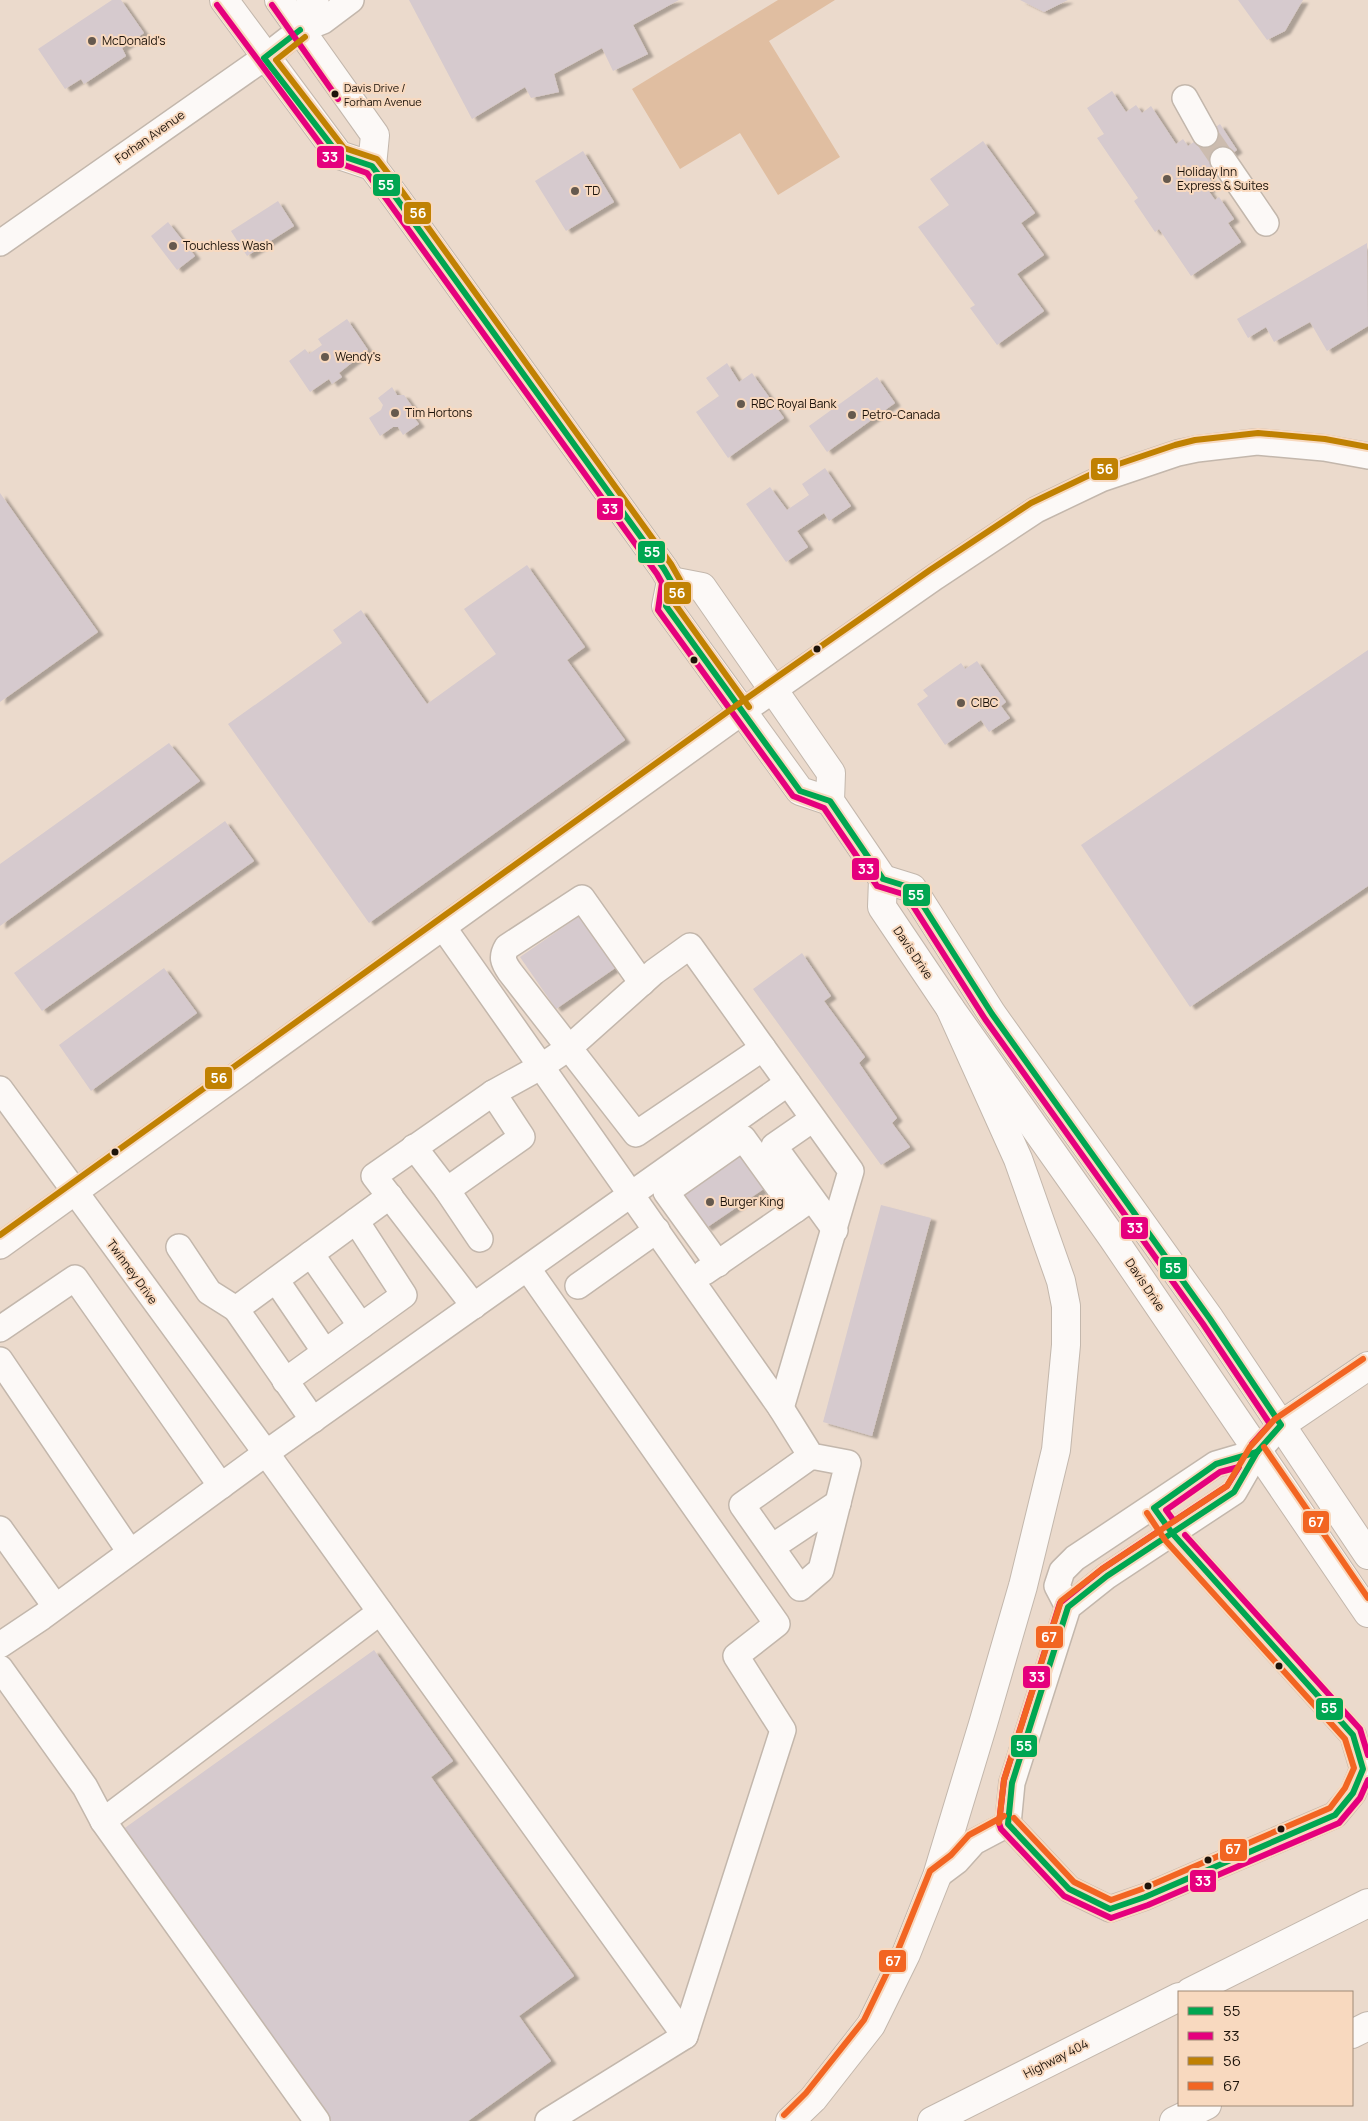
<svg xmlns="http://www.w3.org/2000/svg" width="1368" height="2121" font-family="Manrope,sans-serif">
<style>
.forest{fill:#e0bea1}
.building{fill:#d6cace;filter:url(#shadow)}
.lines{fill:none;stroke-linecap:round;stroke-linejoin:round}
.minor-tunnel{stroke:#ccbcaf;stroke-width:25;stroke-dasharray:25 12;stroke-linecap:butt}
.minor-casing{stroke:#c3b7ac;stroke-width:28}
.major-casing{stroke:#c3b7ac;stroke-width:30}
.highway-casing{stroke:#c3b7ac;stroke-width:30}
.minor{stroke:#fcf9f7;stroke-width:25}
.major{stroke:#fcf9f7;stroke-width:28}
.highway{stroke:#fcf9f7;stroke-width:28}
.bus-1-casing{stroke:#f8d9bf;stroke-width:10}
.bus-2-casing{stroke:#f8d9bf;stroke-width:10}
.bus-3-casing{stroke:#f8d9bf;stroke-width:10}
.bus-4-casing{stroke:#f8d9bf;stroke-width:10}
.bus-1{stroke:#00a651;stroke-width:6}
.bus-2{stroke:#e5007d;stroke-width:6}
.bus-3{stroke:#c08102;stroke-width:6}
.bus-4{stroke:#f26522;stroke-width:6}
.poi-dot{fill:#65594e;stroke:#f8d9bf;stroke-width:2}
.bus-dot{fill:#1d130a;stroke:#f8d9bf;stroke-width:2}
.labels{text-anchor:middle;stroke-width:4;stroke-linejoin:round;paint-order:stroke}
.bus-label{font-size:11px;fill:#1d130a;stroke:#f8d9bf;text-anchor:start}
.poi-label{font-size:12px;fill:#1d130a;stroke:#f8d9bf;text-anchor:start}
.street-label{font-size:12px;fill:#1d130a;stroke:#f8d9bf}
.line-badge{stroke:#f8d9bf;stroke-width:2}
.badge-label{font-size:14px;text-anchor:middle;font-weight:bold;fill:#fff}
</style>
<defs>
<filter id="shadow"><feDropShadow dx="5.5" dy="3" stdDeviation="1" flood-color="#0004"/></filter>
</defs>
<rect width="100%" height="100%" fill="#ebdacc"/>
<polygon class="forest" points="778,0 835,0 769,41 840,157 778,195 740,133 680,169 632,89"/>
<g class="building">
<polygon points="112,0 121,0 144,33 122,48 126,56 84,84 81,79 65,89 38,49"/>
<polygon points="409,0 679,0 633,25 648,54 613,71 602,48 554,74 559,92 531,98 525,87 472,119"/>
<polygon points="1020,0 1068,0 1044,12"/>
<polygon points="1238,0 1303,0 1285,31 1267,40"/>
<polygon points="1112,91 1126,112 1136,105 1142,113 1151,106 1176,144 1183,139 1188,146 1220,124 1237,150 1205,172 1214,185 1208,190 1215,200 1219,197 1234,219 1228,223 1241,242 1191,276 1159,229 1155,232 1134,201 1138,198 1097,138 1104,134 1087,108"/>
<polygon points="983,141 1035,213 1021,223 1044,255 1017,274 1044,311 997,345 970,308 975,305 918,227 949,205 930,179"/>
<polygon points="583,151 614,202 566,231 535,181"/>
<polygon points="278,201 294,226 247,256 231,231"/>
<polygon points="168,222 195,256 177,270 151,236"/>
<polygon points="1367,243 1368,326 1327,351 1310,322 1274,342 1266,327 1248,338 1237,319"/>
<polygon points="347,319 368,350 339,373 342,377 332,384 329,379 310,392 289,361 305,349 309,354 322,345 318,339"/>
<polygon points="727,363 739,382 752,373 784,418 728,458 696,412 719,396 706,378"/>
<polygon points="877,377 895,403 827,452 809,426"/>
<polygon points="392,387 397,395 404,395 414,409 413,416 419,424 403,435 398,427 393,427 380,436 369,418 381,410 383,405 378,398"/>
<polygon points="825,468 851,506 829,521 824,513 797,531 808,547 786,562 746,504 770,487 787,510 809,495 802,484"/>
<polygon points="0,493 98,632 0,702"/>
<polygon points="527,565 585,647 567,660 625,740 369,923 228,724 342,643 333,630 361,610 427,704 496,654 464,609"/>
<polygon points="1368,650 1368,886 1190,1007 1081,845"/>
<polygon points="977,661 1006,702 1001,706 1010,718 989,732 981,720 945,745 917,704 928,696 923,690 961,663 965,669"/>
<polygon points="169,743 200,781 0,926 0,864"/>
<polygon points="225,821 254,861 42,1011 14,973"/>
<polygon points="585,912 621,964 556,1009 520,957"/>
<polygon points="802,953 831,996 824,1001 865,1057 859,1063 897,1118 892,1123 910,1147 881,1165 753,989"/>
<polygon points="164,968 197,1013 91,1091 59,1045"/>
<polygon points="744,1151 768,1186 706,1228 682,1193"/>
<polygon points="881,1205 931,1218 872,1436 823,1422"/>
<polygon points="374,1650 453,1761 431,1777 574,1976 519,2016 551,2061 468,2121 330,2121 122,1830"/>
</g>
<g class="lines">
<polyline class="minor-tunnel" points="1205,134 1223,160"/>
<defs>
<g id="minor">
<polyline points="300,30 308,5 316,0"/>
<polyline points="1185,98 1205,134"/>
<polyline points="1223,160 1266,223"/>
<polyline points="0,243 264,58 300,30 323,21 351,0"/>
<polyline points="443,927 781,1408 811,1456 848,1463 821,1570 800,1588 742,1505 811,1456"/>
<path d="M642,983L582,898L507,947C501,957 503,962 510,972L636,1134L763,1048"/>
<polyline points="0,1089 266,1453 685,2036"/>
<polyline points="813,1119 774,1146 835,1230"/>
<polyline points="414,1147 447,1190 522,1137 493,1093"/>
<polyline points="447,1190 480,1239"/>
<polyline points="0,1246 742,712 935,577 1036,510 1101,479 1178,453 1197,449 1257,442 1324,448 1368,456"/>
<polyline points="179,1247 209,1292 236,1309"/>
<polyline points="311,1254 361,1326"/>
<polyline points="718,1264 666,1192 743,1138 795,1210"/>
<polyline points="528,1269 777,1624 736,1656 783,1730 685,2036 548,2121"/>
<polyline points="705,1272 808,1201"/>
<polyline points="276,1280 325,1352"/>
<polyline points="578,1286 657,1230"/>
<polyline points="474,1306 374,1176 493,1093 542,1066 570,1047 654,972 690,946 851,1171 781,1408"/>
<polyline points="0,1329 75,1278 221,1486"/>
<polyline points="0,1360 130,1552"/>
<polyline points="285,1381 404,1295 356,1221"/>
<polyline points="313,1420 236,1309 390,1196"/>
<polyline points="0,1529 55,1606"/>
<polyline points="772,1547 838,1503"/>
<polyline points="1068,1607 1057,1586 1062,1571 1075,1558 1216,1464 1257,1452"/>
<polyline points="0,1645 42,1617 266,1453 788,1083"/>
<polyline points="0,1668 85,1787 103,1821 317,2121"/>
<polyline points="103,1821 380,1612"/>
<polyline points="1008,1824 1069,1889 1110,1909 1145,1897 1335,1815 1353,1793 1363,1769 1353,1735 1172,1534 1154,1508"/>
<polyline points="1008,1824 1012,1783 1068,1607 1107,1576 1234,1492 1257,1452 1281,1425"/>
<polyline points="937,1876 957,1861 974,1842 1008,1824"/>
</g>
<g id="major">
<polyline points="224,0 339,155 372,166 394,195 664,569 671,581 666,606 800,791 830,801"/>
<polyline points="279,0 375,135 372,166"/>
<polyline points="671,581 702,587 831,773 830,801 883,879 882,907 950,1008 1112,1237 1368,1613"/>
<polyline points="883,879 912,888 992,1014 1210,1319 1368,1555"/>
</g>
<g id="highway">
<polyline points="1281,1425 1368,1366"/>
<polyline points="1190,1992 1368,1903"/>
<polyline points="1352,2034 1368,2026"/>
<polyline points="790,2121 813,2099 871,2025 906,1954 937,1876 983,1724 1023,1586 1056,1450 1066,1345 1066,1306 1061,1281 1018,1159 950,1008"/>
<polyline points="932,2121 1179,1997"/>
<polyline points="1174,2121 1207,2105"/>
</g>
</defs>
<use href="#minor" class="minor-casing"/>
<use href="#major" class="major-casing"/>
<use href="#highway" class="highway-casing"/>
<use href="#minor" class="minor"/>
<use href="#major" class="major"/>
<use href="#highway" class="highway"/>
<defs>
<g id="bus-1">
<polyline points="300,30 264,58 339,155 372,166 394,195 664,569 671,581 666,606 800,791 830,801 883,879 912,888 992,1014 1210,1319 1281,1425 1257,1452"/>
<polygon points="1172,1533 1353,1735 1363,1769 1353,1793 1335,1815 1145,1897 1110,1909 1069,1889 1008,1824 1012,1783 1068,1607 1107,1576"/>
<polyline points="1172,1533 1154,1508 1216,1464 1257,1452"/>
<polyline points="1172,1533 1234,1492 1257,1452"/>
</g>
<g id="bus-2">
<polyline points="217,5 333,161 367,173 387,200 657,574 662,583 658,610 793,796 824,808 877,886 906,895 985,1019 1203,1324 1270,1424 1252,1444"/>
<polyline points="272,5 338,99"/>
<polygon points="1239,1467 1227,1486 1174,1521 1166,1510 1220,1472"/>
<polyline points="1159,1531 1102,1569 1060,1603 1004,1780 999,1823 1001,1829 1064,1896 1111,1918 1148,1905 1339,1823 1360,1798 1368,1780"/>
<polyline points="1185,1535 1360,1729 1368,1755"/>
</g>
<g id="bus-3">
<polyline points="305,37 276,60 344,148 377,159 401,190 671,564 680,580 675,604 749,707"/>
<polyline points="0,1235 737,705 930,570 1031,503 1098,471 1175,445 1195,440 1258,433 1325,439 1368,447"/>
</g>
<g id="bus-4">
<polyline points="1264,1447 1368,1598"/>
<polyline points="1014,1818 1074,1882 1111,1900 1142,1889 1330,1808 1345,1788 1354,1768 1345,1739 1165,1540 1147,1513"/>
<polyline points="999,1823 1004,1780 1061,1601 1102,1569 1227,1486 1250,1447 1275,1419 1363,1359"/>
<polyline points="784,2115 806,2093 864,2020 898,1950 930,1871 951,1855 969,1835 1004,1816"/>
</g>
</defs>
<use href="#bus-1" class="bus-1-casing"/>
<use href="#bus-2" class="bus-2-casing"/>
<use href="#bus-3" class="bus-3-casing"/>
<use href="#bus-4" class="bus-4-casing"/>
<use href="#bus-1" class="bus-1"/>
<use href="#bus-2" class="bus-2"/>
<use href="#bus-3" class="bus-3"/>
<use href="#bus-4" class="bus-4"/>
</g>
<g class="poi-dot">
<circle cx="92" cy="41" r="5"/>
<circle cx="1167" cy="179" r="5"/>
<circle cx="575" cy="191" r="5"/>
<circle cx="173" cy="246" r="5"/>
<circle cx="325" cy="357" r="5"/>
<circle cx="741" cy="404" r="5"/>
<circle cx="395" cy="413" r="5"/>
<circle cx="852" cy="415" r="5"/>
<circle cx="961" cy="703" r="5"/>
<circle cx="710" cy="1202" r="5"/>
</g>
<g class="bus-dot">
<circle cx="335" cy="94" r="4.5"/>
<circle cx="817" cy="649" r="4.5"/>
<circle cx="694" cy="660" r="4.5"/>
<circle cx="115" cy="1152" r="4.5"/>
<circle cx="1279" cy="1666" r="4.5"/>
<circle cx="1281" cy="1829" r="4.5"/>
<circle cx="1208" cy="1860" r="4.5"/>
<circle cx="1148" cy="1886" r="4.5"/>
</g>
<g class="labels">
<g class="bus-label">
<text x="344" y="92">Davis Drive /<tspan x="344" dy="14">Forham Avenue</tspan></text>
</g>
<g class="poi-label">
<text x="102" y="45">McDonald's</text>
<text x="1177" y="176">Holiday Inn<tspan x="1177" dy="14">Express &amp; Suites</tspan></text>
<text x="585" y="195">TD</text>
<text x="183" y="250">Touchless Wash</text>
<text x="335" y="361">Wendy's</text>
<text x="751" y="408">RBC Royal Bank</text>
<text x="405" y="417">Tim Hortons</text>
<text x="862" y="419">Petro-Canada</text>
<text x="971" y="707">CIBC</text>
<text x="720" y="1206">Burger King</text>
</g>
<g class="street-label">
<text transform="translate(150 137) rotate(-35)" y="4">Forhan Avenue</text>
<text transform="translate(913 953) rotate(56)" y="4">Davis Drive</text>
<text transform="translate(132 1272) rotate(54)" y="4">Twinney Drive</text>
<text transform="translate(1145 1285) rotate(56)" y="4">Davis Drive</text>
<text transform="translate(1056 2059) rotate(-27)" y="4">Highway 404</text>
</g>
</g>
<g class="line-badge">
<rect x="316" y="145" width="29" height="24" rx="5" fill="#e5007d"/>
<rect x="372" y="173" width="29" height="24" rx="5" fill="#00a651"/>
<rect x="403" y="201" width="29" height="24" rx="5" fill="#c08102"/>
<rect x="1090" y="457" width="29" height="24" rx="5" fill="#c08102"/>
<rect x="596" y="497" width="28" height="24" rx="5" fill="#e5007d"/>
<rect x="637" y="540" width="29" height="24" rx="5" fill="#00a651"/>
<rect x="663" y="581" width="29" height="24" rx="5" fill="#c08102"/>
<rect x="851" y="857" width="29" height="24" rx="5" fill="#e5007d"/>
<rect x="902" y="883" width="29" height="24" rx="5" fill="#00a651"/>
<rect x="204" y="1066" width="29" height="24" rx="5" fill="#c08102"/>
<rect x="1120" y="1216" width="29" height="24" rx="5" fill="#e5007d"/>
<rect x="1159" y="1256" width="29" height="24" rx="5" fill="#00a651"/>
<rect x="1302" y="1510" width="28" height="24" rx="5" fill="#f26522"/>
<rect x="1035" y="1625" width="29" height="24" rx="5" fill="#f26522"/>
<rect x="1022" y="1665" width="29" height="24" rx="5" fill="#e5007d"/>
<rect x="1315" y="1697" width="29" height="24" rx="5" fill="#00a651"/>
<rect x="1010" y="1734" width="28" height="24" rx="5" fill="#00a651"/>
<rect x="1219" y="1838" width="29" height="24" rx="5" fill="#f26522"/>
<rect x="1189" y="1869" width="28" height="24" rx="5" fill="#e5007d"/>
<rect x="878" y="1949" width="29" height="24" rx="5" fill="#f26522"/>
</g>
<g class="badge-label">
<text x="330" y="162">33</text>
<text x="386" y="190">55</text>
<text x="418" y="218">56</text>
<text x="1105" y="474">56</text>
<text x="610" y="514">33</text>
<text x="652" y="557">55</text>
<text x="677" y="598">56</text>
<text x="866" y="874">33</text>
<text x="916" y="900">55</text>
<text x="219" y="1083">56</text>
<text x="1135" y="1233">33</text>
<text x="1173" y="1273">55</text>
<text x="1316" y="1527">67</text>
<text x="1049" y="1642">67</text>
<text x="1037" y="1682">33</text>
<text x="1329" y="1713">55</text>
<text x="1024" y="1751">55</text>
<text x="1233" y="1854">67</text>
<text x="1203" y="1886">33</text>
<text x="893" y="1966">67</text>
</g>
<rect x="1178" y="1991" width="175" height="115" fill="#f8d9bf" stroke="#a08a77"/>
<rect x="1188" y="2007" width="25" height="8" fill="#00a651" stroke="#a08a77"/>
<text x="1223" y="2016" font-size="15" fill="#1d130a">55</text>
<rect x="1188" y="2032" width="25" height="8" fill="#e5007d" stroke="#a08a77"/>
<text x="1223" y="2041" font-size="15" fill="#1d130a">33</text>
<rect x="1188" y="2057" width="25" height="8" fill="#c08102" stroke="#a08a77"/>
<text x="1223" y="2066" font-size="15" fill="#1d130a">56</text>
<rect x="1188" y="2082" width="25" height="8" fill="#f26522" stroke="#a08a77"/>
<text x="1223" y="2091" font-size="15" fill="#1d130a">67</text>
</svg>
